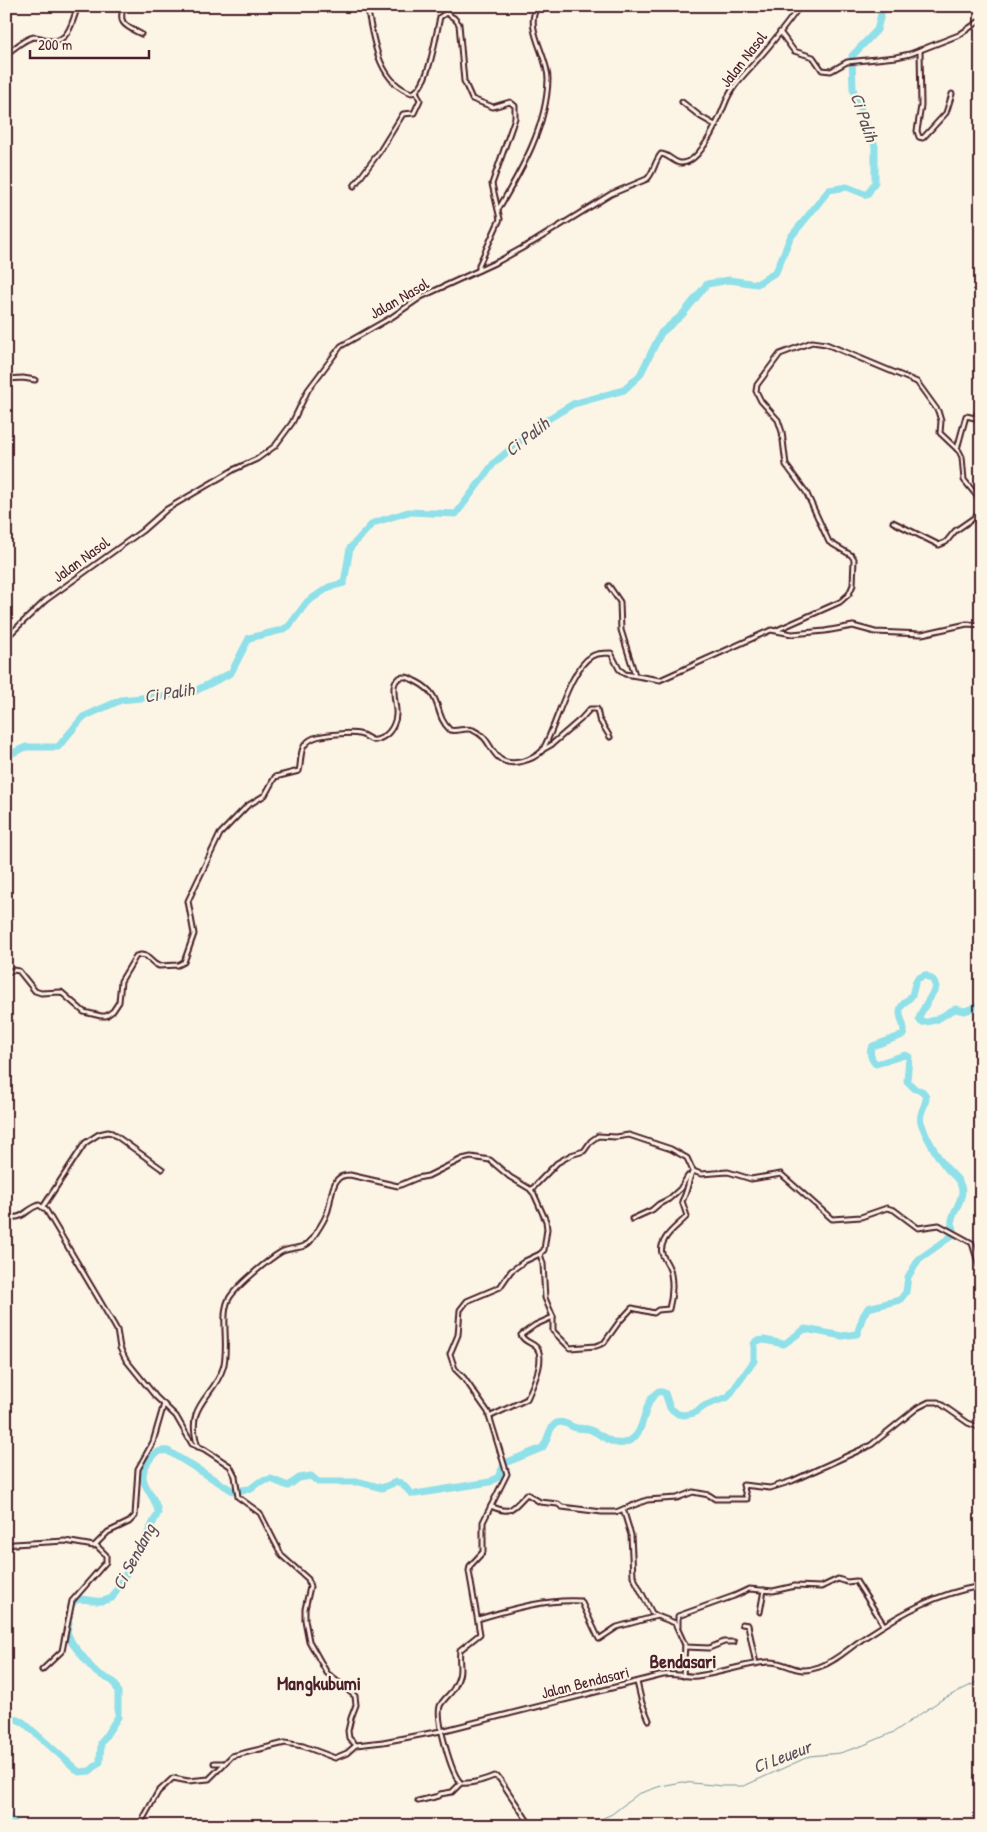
<svg xmlns="http://www.w3.org/2000/svg" width="987" height="1832" font-family="'Patrick Hand',sans-serif">
<style>
.lines{fill:none;stroke-linecap:round;stroke-linejoin:round}
.stream{stroke:#73939d;stroke-width:1}
.river{stroke:#8fe0e9;stroke-width:7}
.street-casing{stroke:#4a1f2b;stroke-width:7}
.street{stroke:#fcf5e5;stroke-width:3}
.labels{text-anchor:middle;stroke-width:4.5;stroke-linejoin:round;paint-order:stroke}
.street-label{font-size:16px;fill:#4a1f2b;stroke:#fcf5e5}
.water-label{font-size:18px;font-style:italic;fill:#5b4f5a;stroke:#fcf5e5}
.quarter-label{font-size:19px;font-weight:bold;fill:#4a1f2b;stroke:#fcf5e5}
</style>
<rect width="100%" height="100%" fill="#fcf5e5"/>
<filter id="ink" filterUnits="userSpaceOnUse"><feTurbulence type="fractalNoise" baseFrequency=".02" numOctaves="2"/><feDisplacementMap in="SourceGraphic" scale="10" xChannelSelector="R" yChannelSelector="G"/><feConvolveMatrix kernelMatrix="1 2 1 2 8 2 1 2 1" color-interpolation-filters="sRGB"/></filter>
<g filter="url(#ink)">
<g class="lines">
<polyline class="stream" points="586,1826 612,1814 638,1794 661,1786 682,1782 723,1786 744,1786 810,1756 840,1753 864,1745 894,1732 941,1700 981,1680"/>
<g class="river">
<polyline points="6,756 26,747 58,747 83,717 121,700 191,693 231,673 249,638 282,630 289,626 307,602 329,587 344,583 350,548 373,523 408,512 456,514 494,463 540,424 573,404 624,390 640,375 661,333 682,315 707,284 729,280 757,284 776,272 790,238 829,190 847,187 867,195 875,182 875,146 853,89 852,56 877,30 883,6"/>
<path d="M70,1610C72,1594 86,1600 96,1601C101,1602 107,1600 112,1598L134,1560L158,1513C157,1492 130,1483 151,1458C156,1452 160,1450 168,1451L233,1491L250,1489L259,1482L271,1479L288,1486L299,1478L311,1476L318,1482H360L382,1488L396,1482L401,1483L412,1494H415L490,1482L498,1477L505,1463L542,1448C548,1442 548,1429 555,1424C561,1420 567,1424 573,1427C578,1429 583,1428 588,1429C601,1433 613,1448 627,1442C648,1434 640,1403 659,1391L665,1393L670,1408L678,1414L684,1415L694,1413L706,1405L728,1397L754,1361V1344L756,1341L764,1340L784,1344L805,1329L842,1336L857,1334L863,1316L868,1308L900,1300L906,1292L908,1277L919,1259L953,1235C954,1230 951,1225 952,1220C954,1210 962,1201 962,1191C961,1179 952,1175 945,1166C938,1158 924,1133 921,1122C917,1111 933,1100 922,1091L915,1089L907,1081L909,1057L905,1055L876,1064C871,1060 868,1051 873,1046L903,1035C907,1027 899,1020 900,1011C901,1002 908,1002 912,995C914,990 914,984 917,979L925,975L933,980L936,987L921,1013L919,1019L921,1022C934,1024 944,1014 955,1009L965,1011L981,1005"/>
<polyline points="6,1718 11,1717 23,1722 79,1772 90,1771 100,1762 101,1743 118,1717 118,1691 114,1682 97,1673 91,1667 72,1643 67,1632 69,1623"/>
<polyline points="6,1814 17,1826"/>
</g>
<defs>
<g id="street">
<path d="M124,6C117,24 126,26 141,34"/>
<path d="M367,6C373,36 377,82 412,93C429,88 436,34 440,17L446,13L454,18L459,24L464,81L472,99L493,107L510,102L515,106V118L492,184L500,219L479,265V270"/>
<polyline points="780,32 794,51 813,57 822,70 831,71 847,62 896,57 910,54 959,35 981,20"/>
<polyline points="920,50 921,106 917,131 919,137 923,138 946,113 952,94"/>
<path d="M6,54C14,49 25,38 34,37C41,37 47,41 54,41C70,40 73,18 78,6"/>
<polyline points="682,102 701,117 715,125"/>
<polyline points="354,186 380,151 403,114 414,113 420,100 416,91"/>
<path d="M499,208C522,169 547,126 548,79C548,56 523,26 538,6"/>
<polyline points="6,379 23,378 35,380"/>
<polyline points="957,449 966,416 975,418 981,406"/>
<polyline points="893,522 939,545 946,542 955,531 981,513"/>
<polyline points="609,586 620,602 621,630 635,675"/>
<polyline points="777,630 840,602 849,594 853,585 854,559 851,555 829,542 806,492 786,465 782,432 778,420 761,401 756,391 757,385 780,354 812,342 826,344 917,382 938,411 941,421 940,433 959,451 962,457 964,480 981,501"/>
<path d="M6,638L46,600L142,531L167,509L235,469L257,459L275,446L292,423L308,390L341,346L392,317L421,297L499,261L535,241L611,194L647,179C654,173 654,162 661,154C672,155 675,168 689,161C704,153 719,119 725,104C732,85 747,72 759,58C774,41 787,24 800,6"/>
<polyline points="544,749 551,745 581,719 590,709 597,709 599,719 610,737"/>
<path d="M6,973L13,970L19,971L35,991L41,993L61,992L84,1012L101,1016H106L113,1011L119,1002L121,981L136,956L141,955L146,956L155,964L159,966L178,965L184,962L194,934L188,901L220,834L247,806L265,795L275,777L299,771C301,764 300,755 303,748C305,744 309,740 314,738C322,735 351,732 359,734C371,736 369,745 383,737C392,732 397,720 396,711C396,701 387,675 406,677C410,678 413,680 417,682C444,696 433,714 450,730C457,732 466,727 473,730C490,738 488,748 499,758C510,768 533,760 542,751C556,728 569,669 592,656C597,653 606,653 611,653L619,669L625,674L660,680L771,630L792,634L825,631L853,626L875,632L922,634L967,624L981,625"/>
<polyline points="531,1190 557,1163 571,1155 584,1151 591,1141 598,1136 616,1137 629,1135 671,1149 687,1158 693,1171 701,1174 728,1172 751,1179 781,1174 832,1219 861,1217 887,1208 894,1210 918,1228 939,1225 972,1243 981,1272"/>
<polyline points="43,1207 85,1143 99,1134 108,1132 112,1133 162,1169"/>
<path d="M6,1216C24,1221 24,1210 39,1205L46,1210L113,1323L117,1330L120,1348L126,1360L156,1397L176,1416L192,1444L204,1449L230,1466L235,1476L238,1497L260,1513L282,1556L308,1579L310,1587L305,1609V1620L309,1641L327,1673L355,1696L356,1705L351,1718L348,1731L349,1738L356,1745L383,1742L441,1731L663,1675C674,1673 685,1677 697,1676C721,1673 744,1664 768,1662C789,1661 793,1676 819,1667C837,1661 851,1646 867,1636C905,1611 936,1594 981,1586"/>
<polyline points="632,1219 652,1210 659,1204 669,1199 680,1189 688,1176"/>
<path d="M540,1254L543,1264L545,1298L553,1317V1331L570,1348L596,1346L604,1343L619,1322L632,1308L654,1313L658,1310L669,1309C672,1298 673,1286 671,1274C669,1260 655,1255 665,1239C670,1230 680,1224 687,1216L682,1201C688,1192 688,1180 693,1170"/>
<path d="M489,1417L527,1399C532,1387 547,1358 536,1347C531,1342 524,1342 521,1335L535,1325L553,1317"/>
<path d="M198,1447C184,1404 213,1399 223,1368C230,1347 219,1313 230,1297C238,1285 269,1259 281,1252C292,1246 304,1251 312,1239C317,1231 324,1222 327,1213C331,1204 330,1189 337,1180C340,1176 345,1175 350,1175L398,1186L417,1178L428,1176L462,1159L471,1157L490,1160L510,1177L530,1189L534,1194L546,1221L547,1229L544,1250L540,1254L525,1261L511,1271L500,1287L467,1301L460,1310L458,1335L450,1354L455,1369L464,1378L488,1412L507,1474L483,1522V1552L470,1566L469,1571L480,1634L460,1650C458,1667 464,1670 454,1688C451,1694 443,1699 440,1706C436,1719 451,1774 461,1783C473,1784 483,1780 494,1776L499,1778L531,1826"/>
<path d="M491,1506C512,1516 513,1507 527,1494L540,1502L558,1504L562,1507L602,1512H616L647,1500L677,1498L693,1492L709,1495L715,1499H747L743,1485L770,1488L792,1481L871,1445L917,1408L929,1402H938L968,1423L981,1428"/>
<polyline points="623,1509 631,1535 633,1576 652,1613 657,1616 675,1623 685,1645 683,1676"/>
<polyline points="6,1546 14,1544 65,1541 94,1546 108,1532 129,1522 135,1516 138,1469 153,1442 164,1404"/>
<polyline points="760,1612 764,1590"/>
<path d="M478,1619C512,1609 545,1599 581,1601L599,1639L617,1627L657,1616"/>
<polyline points="742,1624 748,1625 756,1664"/>
<polyline points="678,1627 678,1616 734,1596 749,1589 773,1591 795,1586 821,1587 838,1579 847,1582 856,1581 884,1625"/>
<polyline points="685,1647 709,1648 724,1642 734,1642"/>
<polyline points="42,1670 62,1651 72,1601 106,1562 106,1555 96,1545"/>
<polyline points="637,1682 642,1703 649,1720"/>
<polyline points="214,1763 223,1763"/>
<polyline points="418,1801 439,1796 440,1794 452,1792 461,1783"/>
<polyline points="139,1826 158,1792 173,1778 188,1781 209,1779 232,1756 285,1743 303,1746 335,1758 347,1753 356,1745"/>
</g>
</defs>
<use href="#street" class="street-casing"/>
<use href="#street" class="street"/>
</g>
</g>
<g class="labels">
<g class="street-label">
<text transform="translate(743 59) rotate(-52)" y="6">Jalan Nasol</text>
<text transform="translate(399 298) rotate(-30)" y="6">Jalan Nasol</text>
<text transform="translate(81 559) rotate(-36)" y="6">Jalan Nasol</text>
<text transform="translate(585 1682) rotate(-14)" y="6">Jalan Bendasari</text>
</g>
<g class="water-label">
<text transform="translate(864 117) rotate(71)" y="6">Ci Palih</text>
<text transform="translate(527 437) rotate(-38)" y="6">Ci Palih</text>
<text transform="translate(169 693) rotate(-9)" y="6">Ci Palih</text>
<text transform="translate(134 1557) rotate(-62)" y="6">Ci Sendang</text>
<text transform="translate(782 1757) rotate(-21)" y="6">Ci Leueur</text>
</g>
<g class="quarter-label">
<text x="683" y="1668">Bendasari</text>
<text x="319" y="1690">Mangkubumi</text>
</g>
</g>
<rect width="987" height="1832" fill="none" stroke="#fcf5e5" stroke-width="25"/>
<rect x="12" y="12" width="962" height="1807" fill="none" stroke="#4a1f2b" stroke-width="2" filter="url(#ink)"/>
<path d="M30 50v8h119v-8" fill="none" stroke="#4a1f2b" stroke-width="2.5"/>
<text x="38" y="50" font-size="15" fill="#4a1f2b" stroke="#fcf5e5" stroke-width="4" paint-order="stroke">200 m</text>
</svg>
